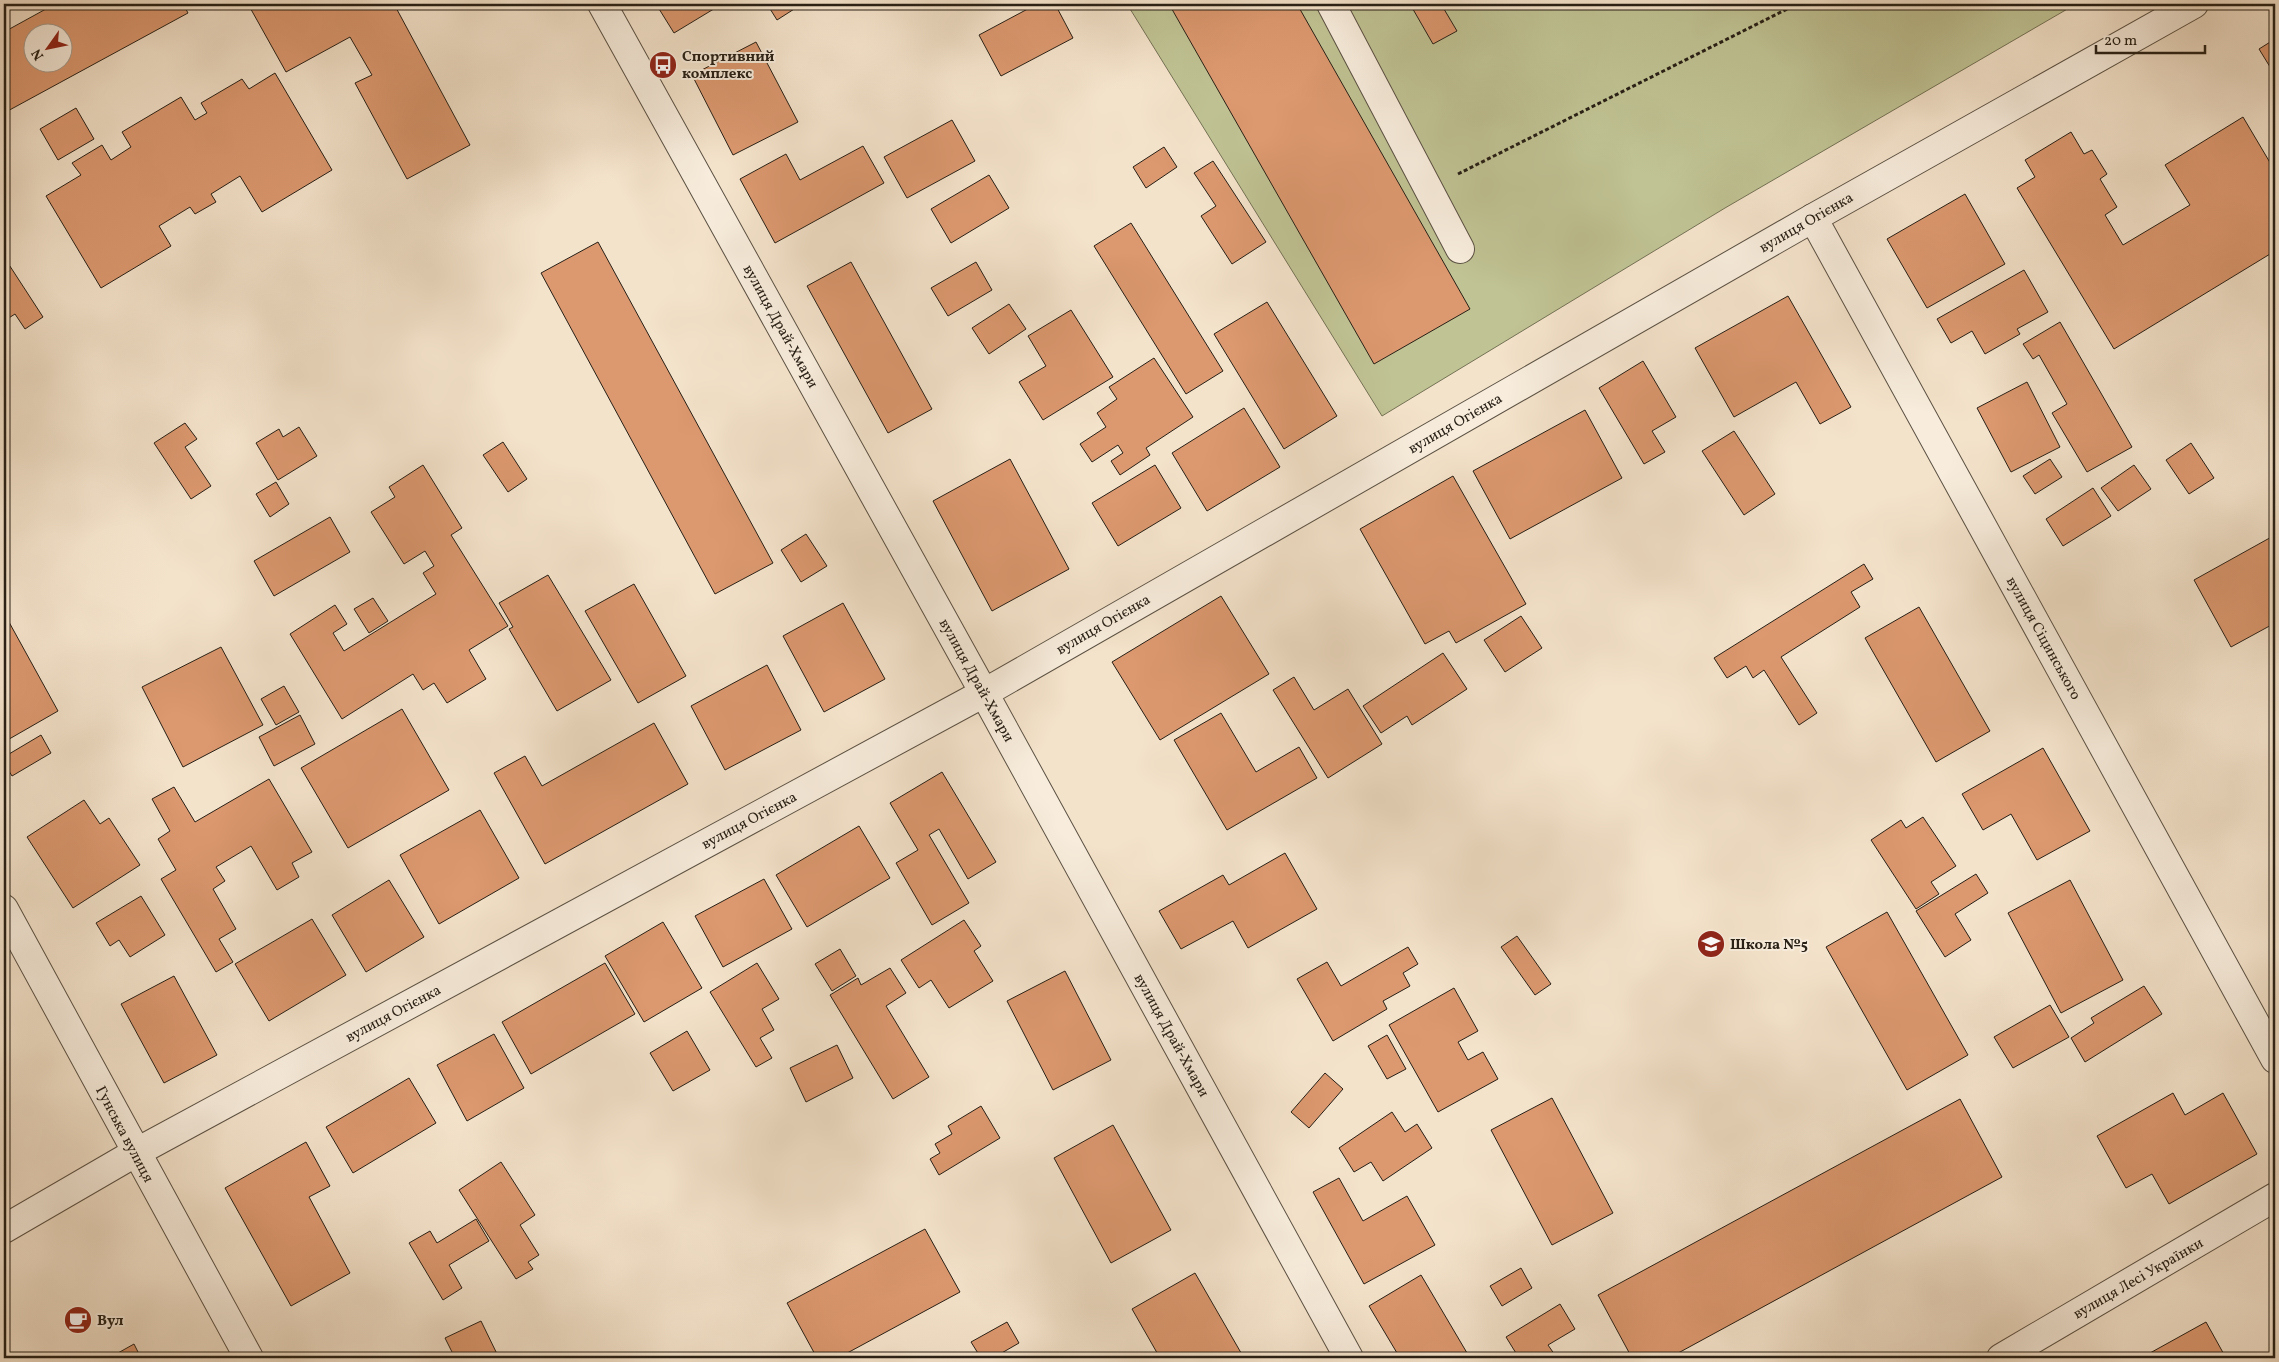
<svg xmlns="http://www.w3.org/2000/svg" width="2279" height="1362" font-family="Vollkorn,serif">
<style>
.green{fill:#c0c394;stroke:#747255}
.building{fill:#dc986f;stroke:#282016;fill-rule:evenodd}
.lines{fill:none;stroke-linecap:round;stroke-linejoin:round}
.minor-casing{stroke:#5b5143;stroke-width:30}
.path{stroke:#282016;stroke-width:3;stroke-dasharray:4 2.5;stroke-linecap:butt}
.minor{stroke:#f8eddd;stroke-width:28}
.labels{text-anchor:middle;stroke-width:4;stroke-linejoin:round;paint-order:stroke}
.poi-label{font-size:15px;font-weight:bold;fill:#282016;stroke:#f8eddd;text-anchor:start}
.street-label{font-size:15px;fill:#282016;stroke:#f8eddd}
</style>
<rect width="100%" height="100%" fill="#f4e3cb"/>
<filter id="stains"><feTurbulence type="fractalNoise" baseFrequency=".004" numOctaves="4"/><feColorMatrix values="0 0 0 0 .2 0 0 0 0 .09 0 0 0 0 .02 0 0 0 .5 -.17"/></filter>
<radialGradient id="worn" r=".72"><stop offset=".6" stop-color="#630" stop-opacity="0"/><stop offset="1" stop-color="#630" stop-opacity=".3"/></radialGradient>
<polygon class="green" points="1127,4 2076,4 1725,208 1382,416"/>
<g class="building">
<path d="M55,4H183L188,13L4,113V32ZM32,32H62V62H32Z"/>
<polygon points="248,4 394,4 470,145 407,179 355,83 372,75 350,37 286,72"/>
<polygon points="656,4 722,4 674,33"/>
<polygon points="767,4 802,4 777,20"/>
<polygon points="1037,4 1055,4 1073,38 1001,76 979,35"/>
<polygon points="1169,4 1297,4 1470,309 1374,364"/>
<polygon points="1410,4 1441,4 1457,31 1433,44"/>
<polygon points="2275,39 2275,75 2259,49"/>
<polygon points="756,42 798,122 733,155 692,75"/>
<polygon points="275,73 332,170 262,212 240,176 211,194 216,202 195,214 190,207 159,226 171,246 101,288 46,196 81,175 72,163 102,145 111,160 131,147 122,132 181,97 195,120 207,113 201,103 242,79 249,89"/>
<polygon points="76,108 94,139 58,160 40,129"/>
<polygon points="2243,117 2275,171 2275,251 2114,349 2017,188 2035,177 2025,160 2071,132 2084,154 2092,150 2107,174 2100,179 2117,207 2105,215 2123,245 2190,205 2165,165"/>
<polygon points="952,120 975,161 907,198 884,157"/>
<polygon points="863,146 884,183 775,243 740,179 786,154 800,180"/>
<polygon points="1164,147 1177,167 1146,188 1133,167"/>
<polygon points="1213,161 1266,242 1232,264 1201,216 1216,206 1194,173"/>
<polygon points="989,175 1009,208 951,243 931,209"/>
<polygon points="1965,194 2005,264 1927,308 1887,239"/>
<polygon points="1131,223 1223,371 1186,394 1094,246"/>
<polygon points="598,242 773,563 715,594 541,273"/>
<polygon points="4,257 43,317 25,329 15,314 4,321"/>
<polygon points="851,262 932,409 888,433 807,286"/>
<polygon points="976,262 992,290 948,316 931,288"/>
<polygon points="2024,270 2048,312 2017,329 2020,334 1985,354 1972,331 1951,343 1937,319"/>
<polygon points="1788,296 1851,407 1820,424 1796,382 1734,417 1695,348"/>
<polygon points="1267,302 1337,416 1284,449 1214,334"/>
<polygon points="1009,304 1026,329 989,354 972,328"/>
<polygon points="1071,310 1113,377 1043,420 1019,382 1046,366 1028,336"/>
<polygon points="2060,322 2132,447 2087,472 2052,413 2067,404 2039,355 2033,359 2023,344"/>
<polygon points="1154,358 1193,417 1146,448 1150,455 1120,475 1111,461 1123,453 1118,445 1092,462 1080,444 1106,427 1097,413 1117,399 1109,387"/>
<polygon points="1643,361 1676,417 1652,431 1665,452 1644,464 1599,388"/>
<polygon points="2027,382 2060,447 2011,472 1977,408"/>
<polygon points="1244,408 1280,467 1207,511 1172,453"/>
<polygon points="1585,410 1622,478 1510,539 1473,471"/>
<polygon points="185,423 197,439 185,447 211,486 191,499 154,443"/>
<polygon points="299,427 317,456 278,480 256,443 279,429 283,437"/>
<polygon points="1734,431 1775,494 1744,515 1702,451"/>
<polygon points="503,442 527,479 508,492 483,455"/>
<polygon points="2191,443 2214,478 2189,494 2166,460"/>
<polygon points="1010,459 1069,569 992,611 933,501"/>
<polygon points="2050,459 2062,477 2035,494 2023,476"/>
<polygon points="423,465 462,528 451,535 508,626 469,650 486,679 447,703 434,683 423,690 413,674 342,719 290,634 335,605 347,624 333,633 344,651 436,594 423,573 434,566 425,551 404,564 371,512 395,497 389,487"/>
<polygon points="1155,465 1181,508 1118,546 1092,503"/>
<polygon points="2134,465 2151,489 2118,511 2101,488"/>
<polygon points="1453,476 1526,604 1456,643 1449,631 1425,644 1360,529"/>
<polygon points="276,482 289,504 270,517 256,494"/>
<polygon points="2093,488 2111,516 2063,546 2046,519"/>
<polygon points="330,517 350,552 274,596 254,561"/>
<polygon points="806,534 827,566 801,582 781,550"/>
<polygon points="2275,535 2275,623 2231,647 2194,580"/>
<polygon points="1864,564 1873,579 1851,592 1860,607 1781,657 1817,713 1799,725 1764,670 1753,678 1746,666 1727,678 1714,658"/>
<polygon points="548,575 611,680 557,711 509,629 513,627 499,603"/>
<polygon points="634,584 686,676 638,703 585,611"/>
<polygon points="1221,596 1269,674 1160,740 1112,662"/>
<polygon points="373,598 388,621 369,633 354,609"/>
<polygon points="843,603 885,679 824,712 783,636"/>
<polygon points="1919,607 1990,731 1936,762 1865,638"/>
<polygon points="4,613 58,711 4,742"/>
<polygon points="1521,616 1542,648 1505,672 1484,640"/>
<polygon points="221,647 263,725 183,767 142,687"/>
<polygon points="1443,653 1467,689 1412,725 1407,716 1381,733 1363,706"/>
<polygon points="767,665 801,730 725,770 691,706"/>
<polygon points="1294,677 1314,710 1348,689 1382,744 1328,778 1273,690"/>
<polygon points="284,686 299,712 276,725 261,699"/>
<polygon points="402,709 449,790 348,848 301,768"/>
<polygon points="1221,713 1256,772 1299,747 1317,778 1227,830 1174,740"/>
<polygon points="300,715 315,744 274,766 259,737"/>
<polygon points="654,723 688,784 545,864 494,773 525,756 542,786"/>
<polygon points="41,735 51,753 12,776 4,763 4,757"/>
<polygon points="2043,748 2090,831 2037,860 2011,814 1983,830 1962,794"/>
<polygon points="942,772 996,862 968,879 939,829 929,835 969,903 932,925 896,863 918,850 890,803"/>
<polygon points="269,779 312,852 292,863 299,877 277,890 251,846 216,867 225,881 213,889 236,929 219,939 233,962 216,972 161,879 176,870 158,839 170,831 152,799 174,787 195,822"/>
<polygon points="84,800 100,824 109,818 140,865 73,908 27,837"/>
<polygon points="480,810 519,878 439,924 400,855"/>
<polygon points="1923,817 1956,866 1931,882 1939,894 1916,909 1871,840 1901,820 1906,828"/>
<polygon points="859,826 890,878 807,927 776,875"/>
<polygon points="1285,853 1317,909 1248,948 1233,921 1181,949 1159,911 1223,875 1229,885"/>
<polygon points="1976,874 1988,893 1955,914 1971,940 1945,957 1916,911"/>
<polygon points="764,879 792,929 723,967 695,916"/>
<polygon points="389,880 424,937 366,972 332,915"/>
<polygon points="2070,880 2123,980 2061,1013 2008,913"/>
<polygon points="141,896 165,935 130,957 119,940 110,946 96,923"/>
<polygon points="1887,912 1968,1055 1907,1090 1826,947"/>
<polygon points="312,919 346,975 269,1021 235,964"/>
<polygon points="964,920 981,946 974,951 993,981 949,1008 931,980 919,988 901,960"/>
<polygon points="663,922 702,988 644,1022 605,956"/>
<polygon points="1517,936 1551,984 1535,995 1501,947"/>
<polygon points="1408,947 1418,964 1403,973 1410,986 1383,1001 1387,1009 1333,1041 1297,979 1327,962 1341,986"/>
<polygon points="840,949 856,976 832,991 815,964"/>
<polygon points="605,963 635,1014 531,1074 502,1022"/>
<polygon points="757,963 779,999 762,1009 774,1030 760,1038 772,1058 756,1067 710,992"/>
<polygon points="890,968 906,993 886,1006 929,1077 893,1099 830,995 858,978 861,985"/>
<polygon points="1065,971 1111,1060 1053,1090 1007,1001"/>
<polygon points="174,976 217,1055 164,1083 121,1004"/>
<polygon points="2144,986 2162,1014 2085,1062 2071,1038 2094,1023 2091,1018"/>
<polygon points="1454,988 1478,1031 1458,1042 1468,1060 1483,1052 1498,1079 1438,1112 1389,1025"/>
<polygon points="2050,1005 2069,1037 2013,1068 1994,1037"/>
<polygon points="687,1031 710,1070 673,1091 650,1053"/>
<polygon points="494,1034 524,1088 467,1121 437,1065"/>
<polygon points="1387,1035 1406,1069 1387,1079 1368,1046"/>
<polygon points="837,1045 853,1078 806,1102 790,1068"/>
<polygon points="1325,1073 1343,1089 1309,1128 1291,1112"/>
<polygon points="409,1078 436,1123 353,1173 326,1127"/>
<polygon points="2173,1093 2185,1115 2223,1093 2257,1154 2169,1204 2152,1174 2126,1188 2097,1136"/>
<polygon points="1552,1098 1613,1213 1552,1245 1491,1130"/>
<polygon points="1960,1099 2002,1177 1669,1358 1632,1358 1598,1295"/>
<polygon points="981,1106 1000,1138 939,1175 930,1159 940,1153 935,1144 952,1134 948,1126"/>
<polygon points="1392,1112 1405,1132 1417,1124 1432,1148 1383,1181 1371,1162 1354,1172 1339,1148"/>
<polygon points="1113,1125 1171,1230 1111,1263 1054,1158"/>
<polygon points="306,1142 330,1186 309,1197 350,1273 291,1306 225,1188"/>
<polygon points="501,1162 535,1215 520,1225 539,1255 528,1262 533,1269 516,1279 459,1190"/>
<polygon points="1339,1178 1363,1221 1407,1196 1435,1245 1364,1284 1313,1192"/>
<polygon points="476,1219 489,1241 449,1265 462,1288 443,1300 409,1243 430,1231 437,1243"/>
<polygon points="925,1229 960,1292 838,1358 817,1358 787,1303"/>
<polygon points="1521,1268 1532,1288 1502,1306 1490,1286"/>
<polygon points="1195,1273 1244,1358 1160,1358 1132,1309"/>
<polygon points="1421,1275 1470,1358 1400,1358 1369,1306"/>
<polygon points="1560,1304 1575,1329 1548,1345 1557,1358 1519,1358 1506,1337"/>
<polygon points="481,1321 499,1358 455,1358 445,1338"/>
<polygon points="1007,1322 1019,1343 993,1358 981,1358 971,1342"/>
<polygon points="2206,1322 2226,1358 2141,1358"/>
<polygon points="134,1344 141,1358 109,1358"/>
</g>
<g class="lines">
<defs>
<g id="minor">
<polyline points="602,4 984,693 1349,1358"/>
<polyline points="1331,4 1460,249"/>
<polyline points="1813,218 2275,1059"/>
<polyline points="4,909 249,1358"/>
<polyline points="4,1229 135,1153 984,693 1813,218 2194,4"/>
<polyline points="2001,1358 2275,1197"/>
</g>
</defs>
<use href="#minor" class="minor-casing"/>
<polyline class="path" points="1458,174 1797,4"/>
<use href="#minor" class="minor"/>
</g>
<defs>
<symbol id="bus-disc" viewBox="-11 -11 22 22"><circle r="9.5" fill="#8f2418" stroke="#f8eddd"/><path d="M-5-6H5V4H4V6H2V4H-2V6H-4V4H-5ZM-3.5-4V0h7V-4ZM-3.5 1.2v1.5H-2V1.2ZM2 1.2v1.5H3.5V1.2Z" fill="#fff"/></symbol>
<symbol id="school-disc" viewBox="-11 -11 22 22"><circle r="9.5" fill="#8f2418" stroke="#f8eddd"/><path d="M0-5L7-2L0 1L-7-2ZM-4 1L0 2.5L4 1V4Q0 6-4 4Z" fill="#fff"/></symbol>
<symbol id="cafe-disc" viewBox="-11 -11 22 22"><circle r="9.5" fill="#8f2418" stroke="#f8eddd"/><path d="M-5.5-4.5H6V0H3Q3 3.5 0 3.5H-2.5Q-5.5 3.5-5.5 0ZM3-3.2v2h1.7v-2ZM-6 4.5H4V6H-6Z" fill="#fff"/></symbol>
</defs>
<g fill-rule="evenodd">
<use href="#bus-disc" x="647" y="49" width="32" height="32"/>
<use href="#school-disc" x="1695" y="928" width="32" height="32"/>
<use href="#cafe-disc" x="62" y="1304" width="32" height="32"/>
</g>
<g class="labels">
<g class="poi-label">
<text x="682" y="61">Спортивний<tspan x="682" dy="17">комплекс</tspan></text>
<text x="1730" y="949">Школа №5</text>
<text x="97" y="1325">Вул</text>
</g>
<g class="street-label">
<text transform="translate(1806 222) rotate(-30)" y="5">вулиця Огієнка</text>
<text transform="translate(781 326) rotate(61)" y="5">вулиця Драй-Хмари</text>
<text transform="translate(1455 423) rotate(-30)" y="5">вулиця Огієнка</text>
<text transform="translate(1103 624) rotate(-30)" y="5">вулиця Огієнка</text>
<text transform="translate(2044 638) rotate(61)" y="5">вулиця Сіцинського</text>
<text transform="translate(977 680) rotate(61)" y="5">вулиця Драй-Хмари</text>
<text transform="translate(749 820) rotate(-28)" y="5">вулиця Огієнка</text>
<text transform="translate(393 1013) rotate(-28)" y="5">вулиця Огієнка</text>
<text transform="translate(1172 1035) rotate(61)" y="5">вулиця Драй-Хмари</text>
<text transform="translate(125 1134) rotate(62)" y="5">Гунська вулиця</text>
<text transform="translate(2138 1278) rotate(-30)" y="5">вулиця Лесі Українки</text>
</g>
</g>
<rect width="2279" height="1362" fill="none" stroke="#f4e3cb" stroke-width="20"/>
<rect x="5" y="5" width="2269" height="1352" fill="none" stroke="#282016" stroke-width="2.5"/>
<rect x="10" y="10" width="2259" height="1342" fill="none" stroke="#282016"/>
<g transform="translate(48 48) rotate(237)"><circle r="24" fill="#f8eddd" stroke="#a59b8d"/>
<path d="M0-4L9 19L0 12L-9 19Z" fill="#8f2418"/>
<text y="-8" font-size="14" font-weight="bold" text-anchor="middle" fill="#282016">N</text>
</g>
<path d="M2096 45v8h109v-8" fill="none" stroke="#282016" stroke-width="2.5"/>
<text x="2104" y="45" font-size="15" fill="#282016" stroke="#f8eddd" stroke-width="4" paint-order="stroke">20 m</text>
<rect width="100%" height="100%" filter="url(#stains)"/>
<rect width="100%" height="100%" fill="url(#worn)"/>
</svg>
